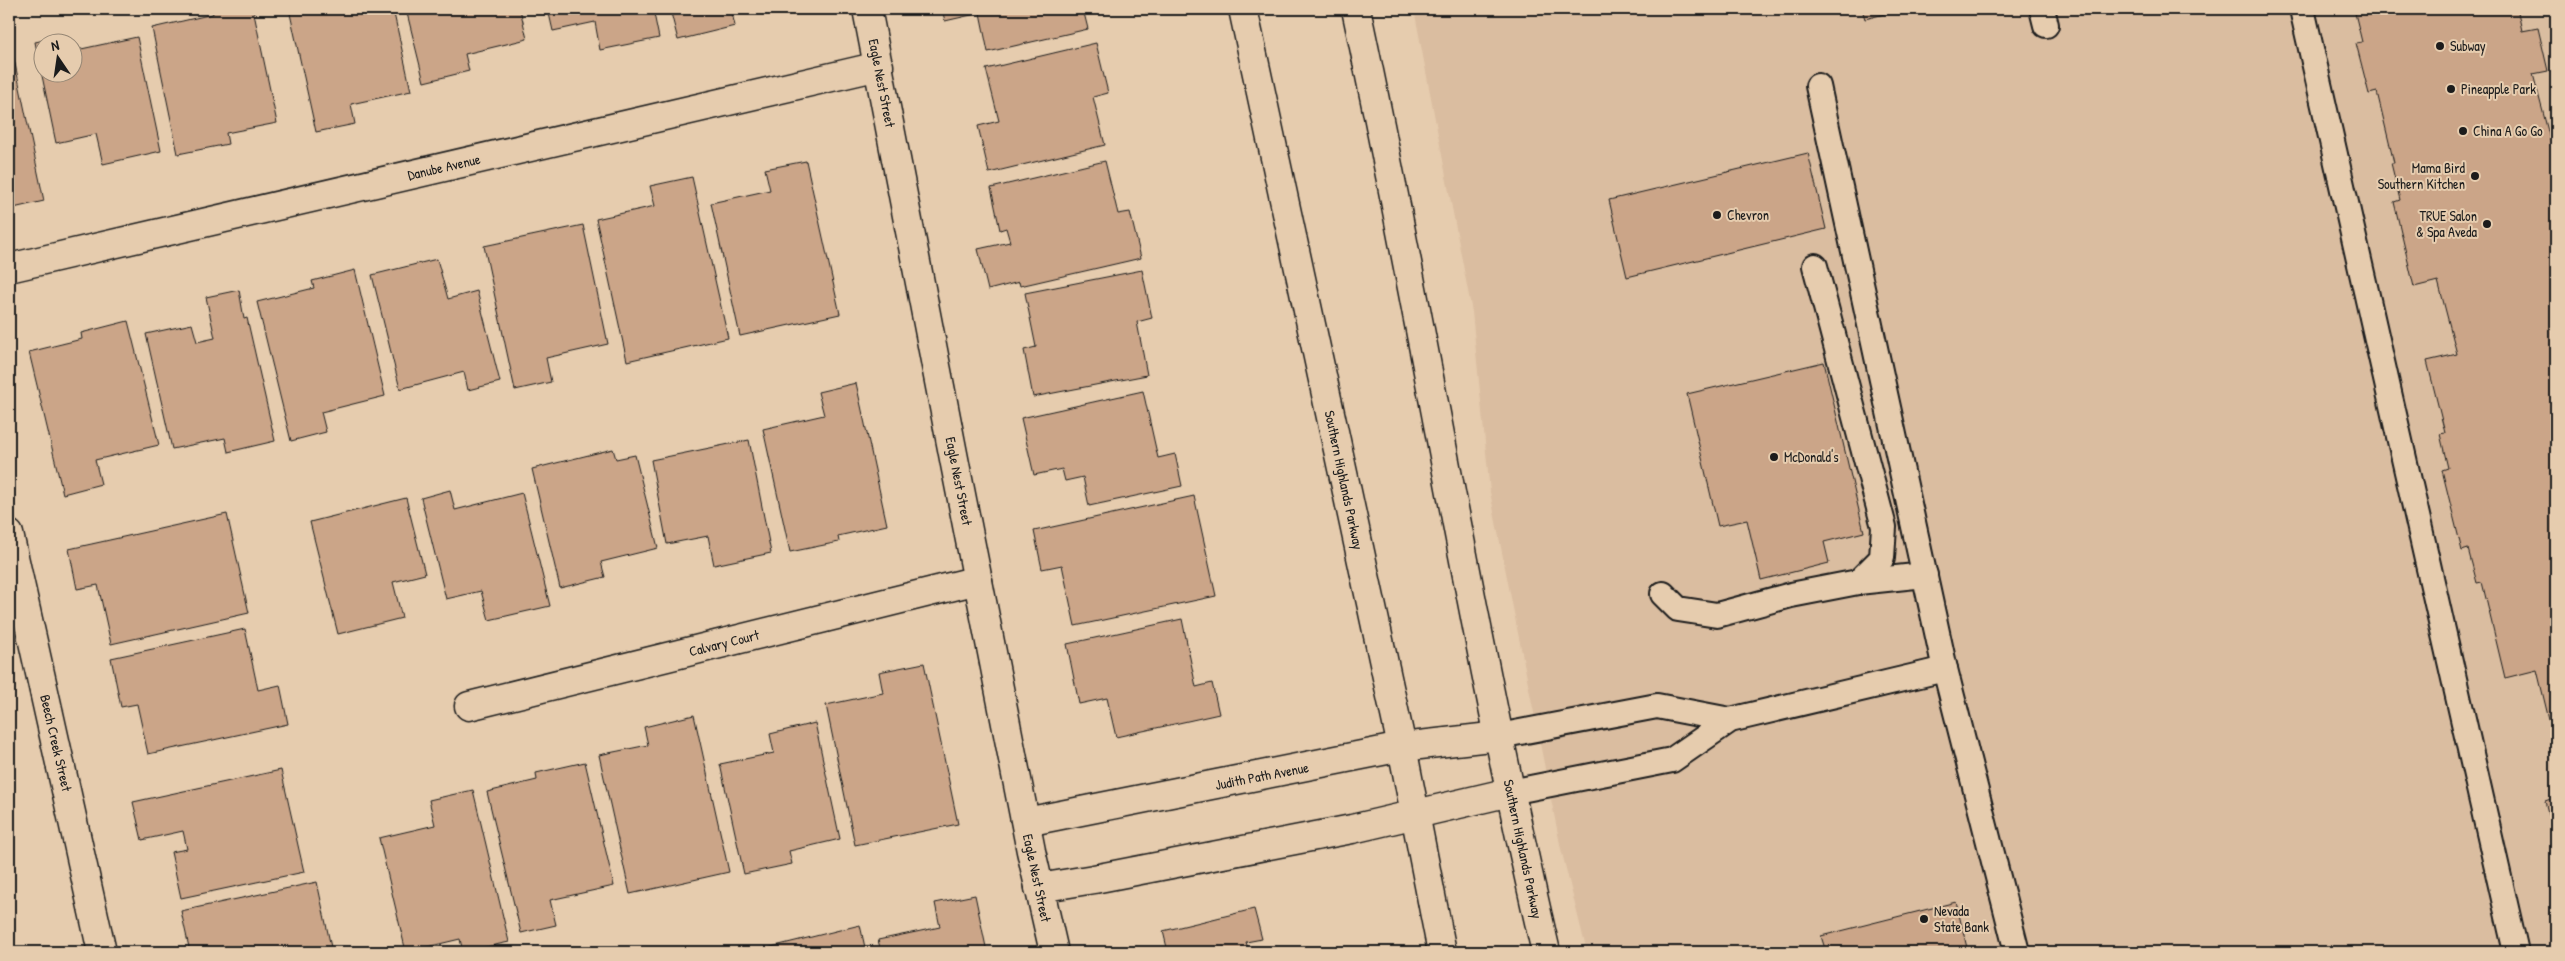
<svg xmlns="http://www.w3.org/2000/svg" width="2565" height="961" font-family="'Patrick Hand',sans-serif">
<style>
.built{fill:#dabda0}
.building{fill:#cba588;stroke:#1c1c1c}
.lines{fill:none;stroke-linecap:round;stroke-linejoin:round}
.service-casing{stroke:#1c1c1c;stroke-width:28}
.minor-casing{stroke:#1c1c1c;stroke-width:31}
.primary-casing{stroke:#1c1c1c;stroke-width:31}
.service{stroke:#e6ccae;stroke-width:24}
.minor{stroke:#e6ccae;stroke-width:28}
.primary{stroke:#e6ccae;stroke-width:28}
.poi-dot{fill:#1c1c1c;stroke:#e6ccae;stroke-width:2}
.labels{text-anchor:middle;stroke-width:4;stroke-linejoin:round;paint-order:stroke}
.poi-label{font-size:14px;fill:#1c1c1c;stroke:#e6ccae;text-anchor:start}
.street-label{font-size:14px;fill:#1c1c1c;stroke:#e6ccae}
</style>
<rect width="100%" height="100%" fill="#e6ccae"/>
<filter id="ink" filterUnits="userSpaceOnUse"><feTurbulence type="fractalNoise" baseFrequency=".02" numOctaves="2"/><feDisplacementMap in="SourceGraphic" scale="10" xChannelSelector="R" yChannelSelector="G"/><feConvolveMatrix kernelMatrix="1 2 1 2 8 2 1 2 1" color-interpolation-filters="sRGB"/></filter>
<g filter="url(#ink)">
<polygon class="built" points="1414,9 2556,9 2556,952 1587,952 1561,849 1490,492 1472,312"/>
<g class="building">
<polygon points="212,9 253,9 277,123 226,133 228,144 178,154 152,28 213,14"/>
<polygon points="289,9 393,9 411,91 351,104 355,124 316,132"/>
<polygon points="406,9 520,9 527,39 465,54 469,71 424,82"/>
<polygon points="548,9 653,9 659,38 600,50 595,22 553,31"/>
<polygon points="670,9 731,9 735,26 678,40"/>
<polygon points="942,9 1083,9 1088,29 988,52 980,13 945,21"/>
<polygon points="1862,9 1904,9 1865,19"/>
<polygon points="2354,9 2531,9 2518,12 2522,31 2538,28 2548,71 2533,74 2556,162 2556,749 2537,670 2505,678 2482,582 2477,583 2468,549 2462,551 2442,470 2448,468 2440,434 2445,433 2427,361 2457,354 2438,281 2414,287 2394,202 2400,200 2391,163 2394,163 2377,92 2369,94 2356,43 2362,42"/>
<polygon points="64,36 66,42 42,42 42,72 72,72 72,51 137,37 161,151 103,164 96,134 56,143 35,42"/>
<polygon points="1096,43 1108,93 1093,97 1105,145 989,173 978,126 999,121 986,69"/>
<polygon points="11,45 44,201 9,209 9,46"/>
<polygon points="1808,153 1826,229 1627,277 1609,200"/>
<polygon points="806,161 840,314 740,336 711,203 770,190 765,169"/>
<polygon points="1105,161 1118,214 1130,212 1141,258 1020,286 1019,282 988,290 978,249 1010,242 1006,228 1000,230 991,188"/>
<polygon points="692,177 728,338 627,361 596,219 655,206 650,186"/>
<polygon points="583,225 608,344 546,358 551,382 515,390 484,246"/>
<polygon points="437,259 448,299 477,291 500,382 468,390 464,372 400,389 372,275"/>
<polygon points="355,270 385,396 321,412 326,432 291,441 257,302 314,288 312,281"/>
<polygon points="1142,270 1152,318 1137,322 1147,375 1033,397 1024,350 1036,347 1025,293"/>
<polygon points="239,290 244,319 247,318 275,441 228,452 225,438 172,449 146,334 192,324 197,342 215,338 206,297"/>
<polygon points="128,321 159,445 95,460 101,484 63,494 29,352 82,339 81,333"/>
<polygon points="1824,362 1864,532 1824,542 1829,563 1761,580 1747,520 1718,526 1687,394"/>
<polygon points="856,383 887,525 838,536 839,542 790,552 763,429 824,415 818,392"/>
<polygon points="1143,391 1158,458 1175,454 1182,486 1089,506 1083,477 1065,481 1062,469 1034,475 1021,418"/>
<polygon points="749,440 771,553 714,565 708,536 667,544 651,460"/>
<polygon points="613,449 616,459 635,455 658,548 601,562 605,577 560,588 532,469"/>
<polygon points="450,490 455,510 522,493 550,606 489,620 481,591 446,599 421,498"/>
<polygon points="1194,496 1216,596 1075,626 1062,565 1042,569 1034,531"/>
<polygon points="406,498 425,574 393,582 402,618 338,634 310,522"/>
<polygon points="227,514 249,613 111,644 98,585 77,589 69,549"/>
<polygon points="1182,619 1196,687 1212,683 1219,714 1116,737 1107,698 1079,704 1067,644"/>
<polygon points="245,629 258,690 280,685 288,724 148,754 137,704 121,707 111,658"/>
<polygon points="924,663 958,824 855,845 826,705 883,693 879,672"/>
<polygon points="694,715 729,872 630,894 599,755 648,745 644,727"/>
<polygon points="815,723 840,839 789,851 792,864 744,874 720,764 774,753 770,734"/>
<polygon points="585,762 614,886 550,900 556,925 521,933 487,792 537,780 536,773"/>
<polygon points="281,770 304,872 181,898 171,852 187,849 183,831 142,840 133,802"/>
<polygon points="473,790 509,942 463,952 460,939 406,952 379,838 435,825 429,800"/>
<polygon points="2556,797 2556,860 2552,841 2555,841 2545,801"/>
<polygon points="317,882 332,952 190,952 181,911"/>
<polygon points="975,895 987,952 881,952 878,940 940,927 935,903"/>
<polygon points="1956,902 1968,952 1826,952 1821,936"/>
<polygon points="1254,909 1262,939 1246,942 1249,952 1168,952 1163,931"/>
<polygon points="860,925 866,952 760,952 759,950"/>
</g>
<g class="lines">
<defs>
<g id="service">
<polyline points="2042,9 2046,25"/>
<polyline points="2302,9 2516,952"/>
<polyline points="1818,86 1945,669 2017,952"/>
<polyline points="1815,266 1884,527 1882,558 1858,582"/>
<polyline points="1663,594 1678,609 1717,615 1791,595 1858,582 1925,575"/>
<polyline points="1499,736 1657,706 1730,720"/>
<polyline points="1510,792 1672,760 1730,720 1945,669"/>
</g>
<g id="minor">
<polyline points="867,9 955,464 1031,851 1054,952"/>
<polyline points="9,268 879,66"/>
<polyline points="9,534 102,952"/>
<polyline points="469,706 978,580"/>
<polyline points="1026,822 1402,747 1499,736"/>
<polyline points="1039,888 1094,879 1352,829 1510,792"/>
</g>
<g id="primary">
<polyline points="1243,9 1402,747 1442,952"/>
<path d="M1356,9C1423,322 1473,640 1546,952"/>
</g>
</defs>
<use href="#service" class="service-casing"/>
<use href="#minor" class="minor-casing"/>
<use href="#primary" class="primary-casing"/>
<use href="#service" class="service"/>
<use href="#minor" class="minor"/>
<use href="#primary" class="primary"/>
</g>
</g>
<g class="poi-dot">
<circle cx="2440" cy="46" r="5"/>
<circle cx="2451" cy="89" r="5"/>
<circle cx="2463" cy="131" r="5"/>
<circle cx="2475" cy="176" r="5"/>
<circle cx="1717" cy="215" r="5"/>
<circle cx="2487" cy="224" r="5"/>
<circle cx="1774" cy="457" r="5"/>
<circle cx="1924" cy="919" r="5"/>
</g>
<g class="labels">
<g class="poi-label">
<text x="2450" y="51">Subway</text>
<text x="2461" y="94">Pineapple Park</text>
<text x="2473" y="136">China A Go Go</text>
<text x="2465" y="173" text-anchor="end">Mama Bird<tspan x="2465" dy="16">Southern Kitchen</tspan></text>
<text x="1727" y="220">Chevron</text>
<text x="2477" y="221" text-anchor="end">TRUE Salon<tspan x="2477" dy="16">&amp; Spa Aveda</tspan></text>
<text x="1784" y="462">McDonald's</text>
<text x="1934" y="916">Nevada<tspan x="1934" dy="16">State Bank</tspan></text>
</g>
<g class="street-label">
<text transform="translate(882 83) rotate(79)" y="5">Eagle Nest Street</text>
<text transform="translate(444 167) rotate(-13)" y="5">Danube Avenue</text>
<text transform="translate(1344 480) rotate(78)" y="5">Southern Highlands Parkway</text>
<text transform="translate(959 481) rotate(79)" y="5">Eagle Nest Street</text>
<text transform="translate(724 643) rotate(-14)" y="5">Calvary Court</text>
<text transform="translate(56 743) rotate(77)" y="5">Beech Creek Street</text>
<text transform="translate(1262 776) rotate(-11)" y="5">Judith Path Avenue</text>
<text transform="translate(1523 849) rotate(78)" y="5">Southern Highlands Parkway</text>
<text transform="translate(1037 878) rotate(78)" y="5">Eagle Nest Street</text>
</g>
</g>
<rect width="2565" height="961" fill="none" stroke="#e6ccae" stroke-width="30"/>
<rect x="15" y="15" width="2535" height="931" fill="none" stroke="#1c1c1c" stroke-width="2" filter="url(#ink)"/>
<g transform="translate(58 58) rotate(347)"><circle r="24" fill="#e6ccae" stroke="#958674"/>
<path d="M0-4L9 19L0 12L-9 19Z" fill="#1c1c1c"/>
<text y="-8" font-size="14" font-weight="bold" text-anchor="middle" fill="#1c1c1c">N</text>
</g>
</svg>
